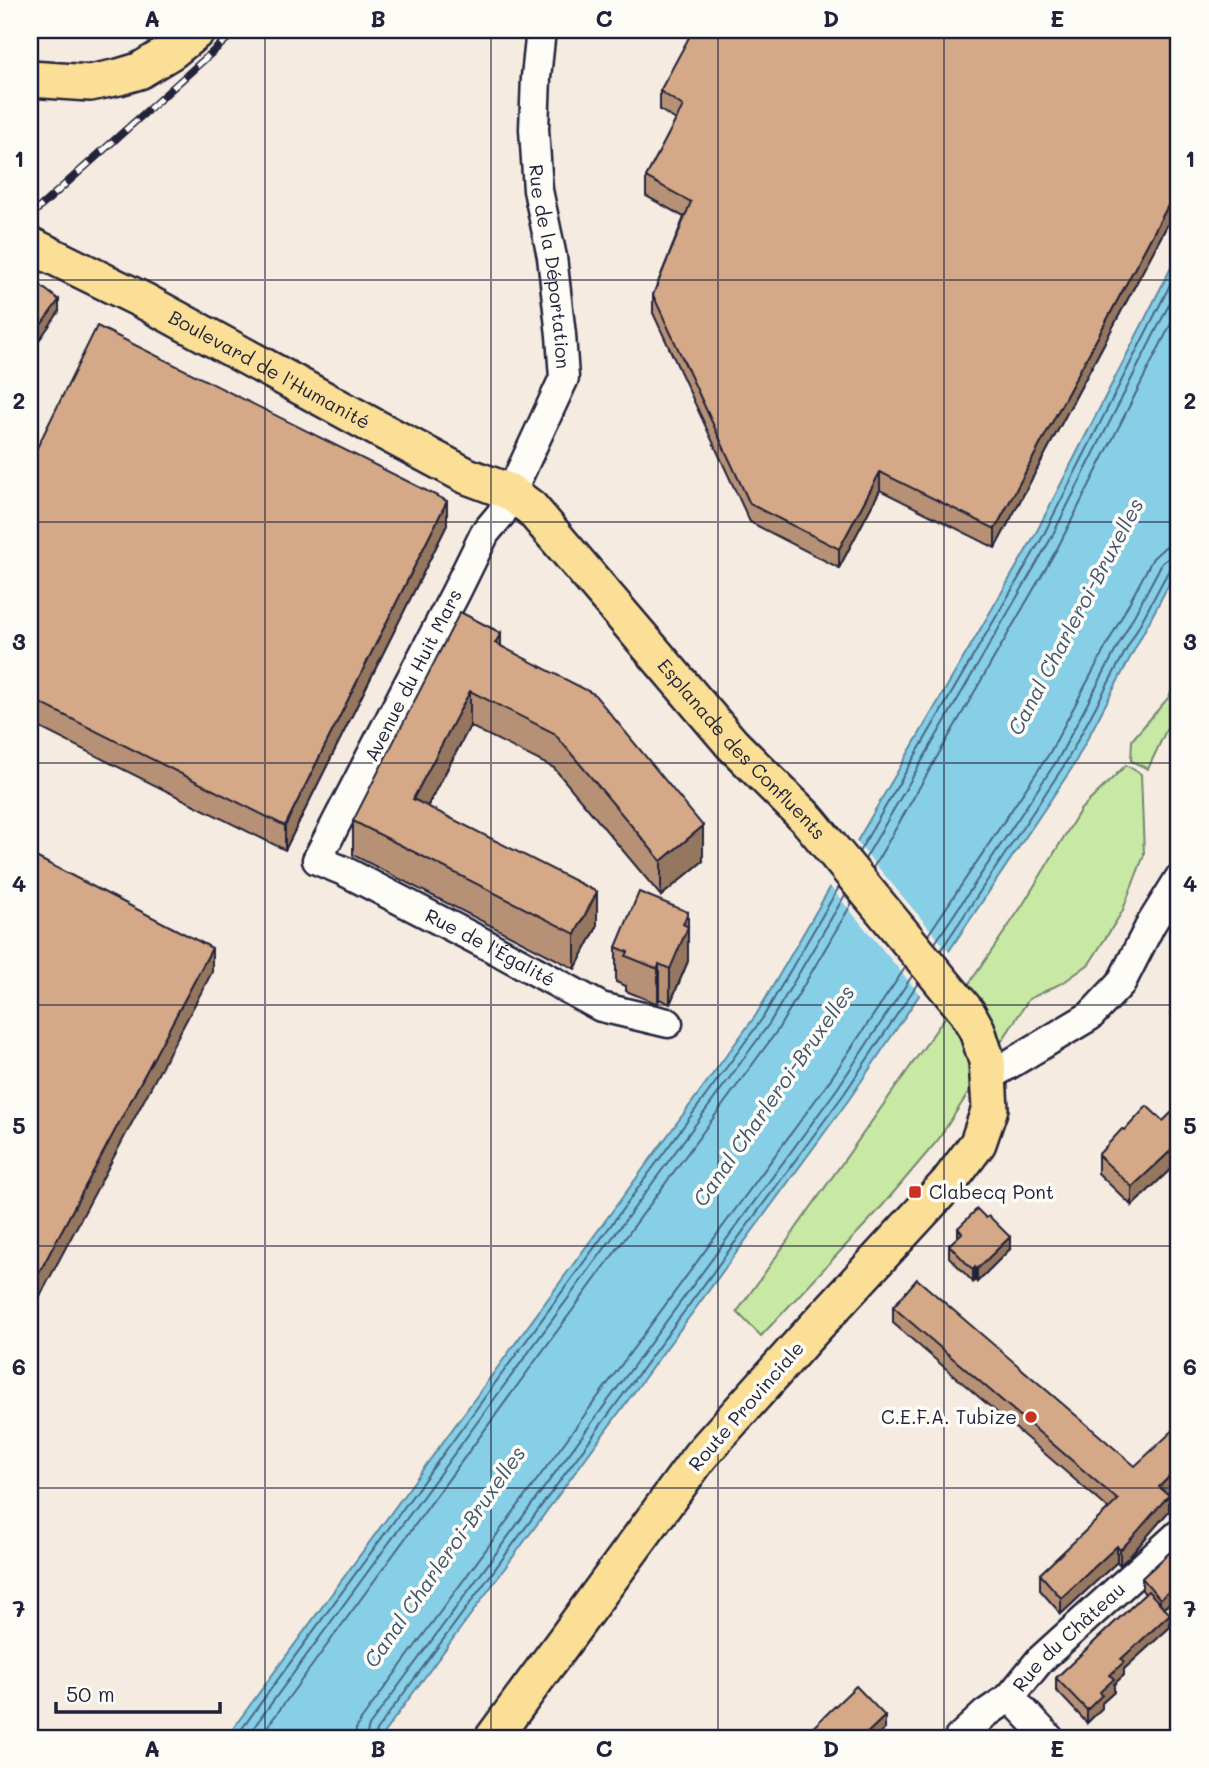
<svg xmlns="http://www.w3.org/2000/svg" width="1209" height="1768" font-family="Mali,sans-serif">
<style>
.green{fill:#c7e9a3;stroke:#74866f;stroke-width:2}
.water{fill:#86cfe7;stroke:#5e8aa2;stroke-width:2}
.pier{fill:#f5ebe1}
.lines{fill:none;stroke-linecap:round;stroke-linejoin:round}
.shore{stroke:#4a6780;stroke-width:2}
.minor-casing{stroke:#22223b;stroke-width:33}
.major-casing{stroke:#22223b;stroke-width:40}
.minor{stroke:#fdfcf7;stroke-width:28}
.major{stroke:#fbdf96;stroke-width:35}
.rail-casing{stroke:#22223b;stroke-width:8}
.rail{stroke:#fdfcf7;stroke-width:5;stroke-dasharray:16;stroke-linecap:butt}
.wall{fill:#b79174;stroke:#22223b;stroke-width:2}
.shaded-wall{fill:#95765e;stroke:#22223b;stroke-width:2}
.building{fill:#d5a987;stroke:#22223b;stroke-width:2}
.grid{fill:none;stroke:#22223b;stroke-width:2;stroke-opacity:0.55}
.poi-dot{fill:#c8321e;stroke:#fdfcf7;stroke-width:2.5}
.labels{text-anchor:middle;stroke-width:7;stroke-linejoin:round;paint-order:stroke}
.street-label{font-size:19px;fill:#22223b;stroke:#fdfcf7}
.poi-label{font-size:19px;fill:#22223b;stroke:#fdfcf7;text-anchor:start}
.water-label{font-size:21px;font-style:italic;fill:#40566f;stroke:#fdfcf7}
.neatline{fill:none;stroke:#22223b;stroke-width:2.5}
.grid-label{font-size:23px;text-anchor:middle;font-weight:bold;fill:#22223b}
</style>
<rect width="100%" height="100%" fill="#f5ebe1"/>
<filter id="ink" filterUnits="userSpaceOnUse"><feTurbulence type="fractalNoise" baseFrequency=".0143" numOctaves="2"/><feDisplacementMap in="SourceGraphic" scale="14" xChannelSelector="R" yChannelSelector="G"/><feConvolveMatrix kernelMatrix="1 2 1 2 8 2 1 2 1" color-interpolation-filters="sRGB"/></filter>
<g filter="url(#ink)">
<g class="green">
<polygon points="1179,676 1179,714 1168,726 1148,769 1131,761 1132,740 1169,697"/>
<polygon points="1126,765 1141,774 1144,855 1122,912 1089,964 1064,982 1029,999 938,1140 877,1212 761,1336 737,1312 982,965 1022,906 1081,809"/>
</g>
<polygon class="water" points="1179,252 1179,565 1072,768 850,1098 380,1738 226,1738 756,1015 1035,535"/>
<polygon class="pier" points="855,840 951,954 922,997 828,884"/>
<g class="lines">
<g class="shore">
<polyline points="859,852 1042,538 1179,267"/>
<polyline points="865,859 1049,542 1179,285"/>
<polyline points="873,868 1058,547 1179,308"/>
<polyline points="928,935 1049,754 1153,558 1165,547 1179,544"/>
<polyline points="935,943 1058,759 1162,563 1170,557 1179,555"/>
<polyline points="941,950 1065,764 1170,568 1174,565 1179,564"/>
<polyline points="235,1738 762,1019 839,887"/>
<polyline points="246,1738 769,1024 845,895"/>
<polyline points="259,1738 777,1031 852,903"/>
<polyline points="355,1738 356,1729 361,1720 828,1083 905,968"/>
<polyline points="366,1738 369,1726 837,1089 912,976"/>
<polyline points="375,1738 376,1731 844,1094 918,983"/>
</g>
<defs>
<g id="minor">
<path id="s1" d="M541,30L536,77L534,129L538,190L552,257L561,335L564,378L501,514L485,533L456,592L317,860L344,871L491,947L601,1007L668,1023"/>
<polyline points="988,1077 1090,1016 1121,983 1151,924 1179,879"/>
<polyline points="1010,1697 1049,1738"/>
<path id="s2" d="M959,1738L985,1714L1010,1697L1040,1660L1179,1534"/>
</g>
<g id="major">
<polyline points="30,79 90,83 119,77 139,71 172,51 198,30"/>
<path id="s3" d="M30,245L146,302L371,425L467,476L510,492L531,508L732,744L808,820L967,1012L977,1030L987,1061L990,1108L978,1143L949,1182L807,1336L700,1456L493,1738"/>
</g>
</defs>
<use href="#minor" class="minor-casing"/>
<use href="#major" class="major-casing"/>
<use href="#minor" class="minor"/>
<use href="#major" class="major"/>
<defs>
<polyline id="rail" points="30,216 237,30"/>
</defs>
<use href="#rail" class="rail-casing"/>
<use href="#rail" class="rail"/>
</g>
<g class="wall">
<polygon points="1179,30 1179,203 995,548 880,490 839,568 750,522 653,313 653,295 684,217 646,196 646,177 676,120 660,110 660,91"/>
<polygon points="30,462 447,525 285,850 30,723"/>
<polygon points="501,646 703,861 661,896 554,768 470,726 428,806 597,927 575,969 353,855 353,821"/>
<polygon points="688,912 688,961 670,1004 659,999 658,1003 653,1002 626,991 626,986 616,982 616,947"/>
<polygon points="1179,981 1179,1019 1171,1014 1171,999"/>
<polygon points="1163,1121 1179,1121 1179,1163 1178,1162 1132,1206 1098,1173 1098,1155 1125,1130"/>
<polygon points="958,1228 1010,1249 977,1282 975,1280 973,1282 949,1257 949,1245 958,1237"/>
<polygon points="893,1307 1167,1494 1169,1511 1130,1556 1120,1565 1117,1562 1061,1614 1040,1590 1040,1574 1109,1509 893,1323"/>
<polygon points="1179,1544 1179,1592 1178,1593 1178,1596 1164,1608 1170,1627 1124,1669 1124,1675 1114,1684 1114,1692 1102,1703 1102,1708 1087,1723 1056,1690 1056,1678 1145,1594 1142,1590 1142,1578"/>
</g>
<g class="shaded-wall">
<polygon points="1179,185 1179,203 995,548 995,529"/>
<polygon points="59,300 59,312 30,353 30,340"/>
<polygon points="880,472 880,490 839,568 839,549"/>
<polygon points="447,501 447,525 285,850 285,826"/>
<polygon points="501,633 501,667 495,643"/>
<polygon points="470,691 470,726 413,833 413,799"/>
<polygon points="703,826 703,861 661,896 661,861"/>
<polygon points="597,892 597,927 575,969 575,934"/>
<polygon points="688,912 688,961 670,1004 670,969 683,924"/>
<polygon points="212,948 212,972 30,1315 30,1290"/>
<polygon points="659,964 659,999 658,1003 658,969"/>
<polygon points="1178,1144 1178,1162 1132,1206 1132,1187"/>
<polygon points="1010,1237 1010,1249 977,1282 977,1269"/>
<polygon points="975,1267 975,1280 973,1282 973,1270"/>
<polygon points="1179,1467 1179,1483 1159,1502 1159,1487"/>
<polygon points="1169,1495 1169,1511 1130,1556 1120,1565 1120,1550"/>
<polygon points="1117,1546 1117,1562 1061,1614 1061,1598"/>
<polygon points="1179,1579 1179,1592 1178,1593 1178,1596 1160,1611 1160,1599"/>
<polygon points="1170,1614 1170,1627 1124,1669 1124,1675 1114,1684 1114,1692 1102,1703 1102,1708 1087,1723 1087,1710 1121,1659"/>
<polygon points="885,1716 885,1729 875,1738 862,1738"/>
</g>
<g class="building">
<polygon points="693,30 1179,30 1179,185 995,529 880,472 839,549 750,504 653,295 691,202 646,177 683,106 660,91"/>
<polygon points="41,286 59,300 30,340 30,301"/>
<polygon points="97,326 447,501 285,826 30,698 30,462"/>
<polygon points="460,612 501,633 495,643 594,694 703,826 661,861 554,733 470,691 413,799 597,892 575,934 353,821"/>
<polygon points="30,854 212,948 30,1290"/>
<polygon points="639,892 688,912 683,924 688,927 670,969 659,964 658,969 653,967 626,956 628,952 616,947"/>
<polygon points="1179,981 1179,1004 1171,999"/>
<polygon points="1147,1106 1163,1121 1171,1113 1179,1121 1179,1145 1178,1144 1132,1187 1098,1155 1122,1129 1125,1130"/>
<polygon points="977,1209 986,1218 989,1216 1010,1237 977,1269 975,1267 973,1270 949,1245 962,1233 958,1228"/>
<polygon points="917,1279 1135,1466 1179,1425 1179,1467 1159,1487 1169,1495 1130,1540 1120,1550 1117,1546 1061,1598 1040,1574 1118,1500 893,1307"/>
<polygon points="1179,1544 1179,1579 1176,1582 1178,1584 1160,1599 1142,1578"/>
<polygon points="1148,1591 1170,1614 1121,1659 1124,1662 1110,1675 1114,1679 1100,1692 1102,1695 1087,1710 1056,1678"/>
<polygon points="856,1686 885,1716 862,1738 806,1738 804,1736"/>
</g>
</g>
<path class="grid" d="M265,30V1738M491,30V1738M718,30V1738M944,30V1738M30,280H1179M30,522H1179M30,763H1179M30,1005H1179M30,1246H1179M30,1488H1179"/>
<g class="poi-dot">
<rect x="908" y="1185" width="14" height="14" rx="3.5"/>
<circle cx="1031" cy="1417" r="7"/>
</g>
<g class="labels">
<g class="street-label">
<text dy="7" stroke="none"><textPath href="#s1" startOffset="238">Rue de la Déportation</textPath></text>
<text dy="7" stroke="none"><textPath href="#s3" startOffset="270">Boulevard de l'Humanité</textPath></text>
<text transform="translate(413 675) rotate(-63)" y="7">Avenue du Huit Mars</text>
<text dy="7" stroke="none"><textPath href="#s3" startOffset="887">Esplanade des Confluents</textPath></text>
<text dy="7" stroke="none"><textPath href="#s1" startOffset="1087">Rue de l'Égalité</textPath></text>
<text transform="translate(746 1406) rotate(-49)" y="7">Route Provinciale</text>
<text dy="7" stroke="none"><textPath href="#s2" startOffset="150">Rue du Château</textPath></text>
</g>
<g class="poi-label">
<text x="929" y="1199">Clabecq Pont</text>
<text x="1017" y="1424" text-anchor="end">C.E.F.A. Tubize</text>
</g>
<g class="water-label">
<text transform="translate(1076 617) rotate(-62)" y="7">Canal Charleroi-Bruxelles</text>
<text transform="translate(774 1096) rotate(-55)" y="7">Canal Charleroi-Bruxelles</text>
<text transform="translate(445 1557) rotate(-55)" y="7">Canal Charleroi-Bruxelles</text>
</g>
</g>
<rect width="1209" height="1768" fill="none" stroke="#fdfcf7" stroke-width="77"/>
<path d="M56 1702v10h164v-10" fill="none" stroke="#22223b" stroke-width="3.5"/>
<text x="66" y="1702" font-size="21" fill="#22223b" stroke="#fdfcf7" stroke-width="5" paint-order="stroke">50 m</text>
<rect x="38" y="38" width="1132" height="1692" class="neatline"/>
<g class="grid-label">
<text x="152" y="27">A</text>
<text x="378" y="27">B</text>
<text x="604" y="27">C</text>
<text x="831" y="27">D</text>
<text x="1057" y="27">E</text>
<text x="19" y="167">1</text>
<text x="1190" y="167">1</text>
<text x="19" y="409">2</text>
<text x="1190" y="409">2</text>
<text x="19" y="650">3</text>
<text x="1190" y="650">3</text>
<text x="19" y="892">4</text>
<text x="1190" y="892">4</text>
<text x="19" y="1134">5</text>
<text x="1190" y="1134">5</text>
<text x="19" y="1375">6</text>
<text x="1190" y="1375">6</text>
<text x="19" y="1617">7</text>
<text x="1190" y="1617">7</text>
<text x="152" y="1757">A</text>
<text x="378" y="1757">B</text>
<text x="604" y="1757">C</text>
<text x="831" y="1757">D</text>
<text x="1057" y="1757">E</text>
</g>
</svg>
